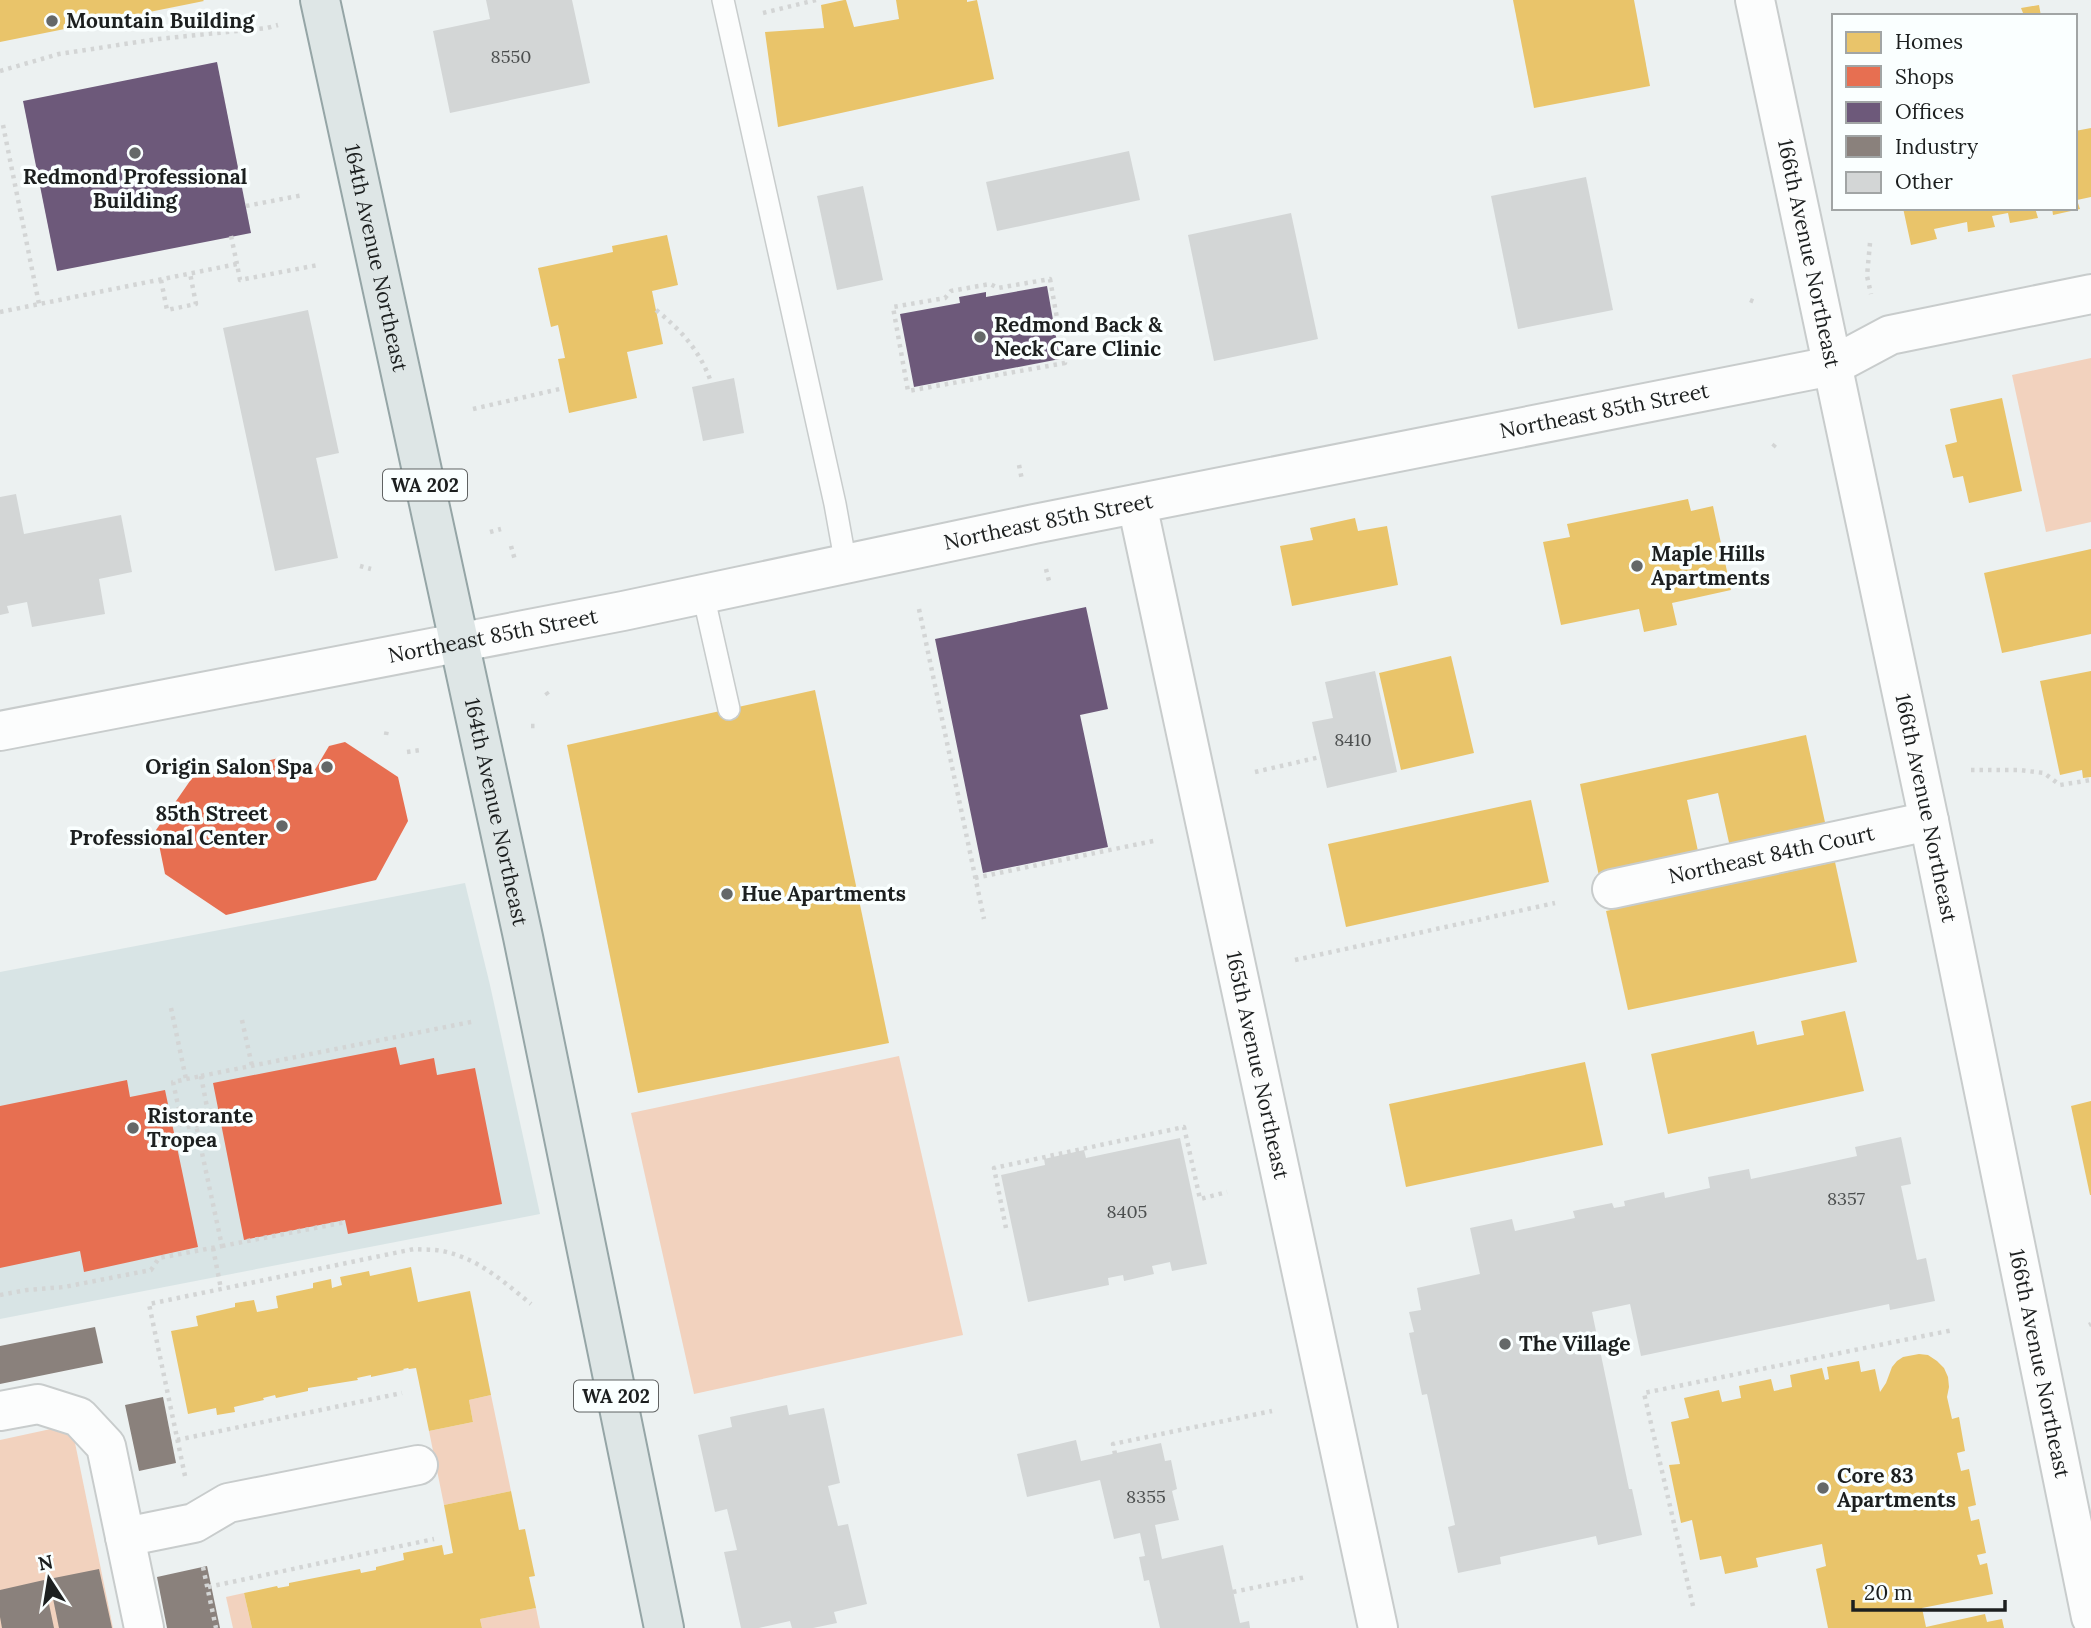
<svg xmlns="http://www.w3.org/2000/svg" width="2091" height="1628" font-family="Lora,serif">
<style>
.built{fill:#d8e4e5}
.green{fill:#f2d2be}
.homes{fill:#e9c46a}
.shops{fill:#e76f51}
.offices{fill:#6d597a}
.industry{fill:#8a817c}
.building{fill:#d3d6d6}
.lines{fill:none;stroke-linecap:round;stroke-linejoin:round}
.service-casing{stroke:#c8cccc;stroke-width:24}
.minor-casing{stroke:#c8cccc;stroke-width:42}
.tertiary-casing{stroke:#c8cccc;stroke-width:42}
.primary-casing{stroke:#95a5a6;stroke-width:42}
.path{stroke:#d3d5d5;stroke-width:4.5;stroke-dasharray:3.5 5;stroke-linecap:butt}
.service{stroke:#fcfdfd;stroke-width:21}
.minor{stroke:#fcfdfd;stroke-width:38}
.tertiary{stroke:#fcfdfd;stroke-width:38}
.primary{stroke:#dee6e6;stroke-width:38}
.poi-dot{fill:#656868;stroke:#faffff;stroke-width:2.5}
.labels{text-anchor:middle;stroke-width:7;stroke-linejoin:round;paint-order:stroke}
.number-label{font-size:18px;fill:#4c4f4f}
.shield{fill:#faffff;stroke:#5f6262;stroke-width:2}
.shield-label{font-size:19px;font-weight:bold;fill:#1c1f1f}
.poi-label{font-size:21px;font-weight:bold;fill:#1c1f1f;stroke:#faffff;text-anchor:start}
.street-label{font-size:21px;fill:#1c1f1f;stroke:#faffff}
</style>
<rect width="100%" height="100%" fill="#ecf1f1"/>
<polygon class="built" points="465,883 490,985 540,1214 0,1319 0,972"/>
<g class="green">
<polygon points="2091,358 2091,522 2046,532 2012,375"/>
<polygon points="899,1056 963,1335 694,1394 631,1113"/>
<polygon points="491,1395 511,1491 444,1505 429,1431 473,1422 469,1400"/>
<polygon points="60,1427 74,1438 113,1628 0,1628 0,1440"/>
<polygon points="244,1593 252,1628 233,1628 226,1597"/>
<polygon points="536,1608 540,1628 482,1628 480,1619"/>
</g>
<g class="homes">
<polygon points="0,0 203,0 204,1 0,42"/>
<polygon points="844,0 846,0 854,27 899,19 896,0 967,0 967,2 977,0 994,79 778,127 765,32 824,28 821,5"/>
<polygon points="1513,0 1634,0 1650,86 1534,108"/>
<polygon points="2039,5 2041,16 2017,16 2023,13 2021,8"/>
<polygon points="2091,128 2091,197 2077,200 2080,209 2053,215 2052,208 2075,208 2075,131"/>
<polygon points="1903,208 2035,208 2038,218 2010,223 2008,213 1992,216 1995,227 1968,232 1967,222 1934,229 1937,239 1911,245"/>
<polygon points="667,235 678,285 652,291 663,344 627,352 637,398 569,413 558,359 565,358 558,325 551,327 538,268 613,252 612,246"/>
<polygon points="2002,398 2022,491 1969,503 1963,476 1953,478 1945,445 1957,442 1950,409"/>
<polygon points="1688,499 1691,511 1713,506 1731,590 1672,603 1677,625 1644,632 1639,609 1561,625 1543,542 1570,537 1567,524"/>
<polygon points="1355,518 1358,531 1387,526 1398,585 1292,606 1280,546 1313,540 1310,528"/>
<polygon points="2091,549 2091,634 2002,653 1984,573"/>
<polygon points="1451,656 1474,753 1401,770 1379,673"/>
<polygon points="2091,671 2091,777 2083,778 2082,770 2060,775 2040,681"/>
<polygon points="815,690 889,1043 638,1093 567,745"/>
<polygon points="1806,735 1828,836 1732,856 1718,793 1687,800 1701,865 1601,886 1580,784"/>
<polygon points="1531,800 1549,882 1346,927 1328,844"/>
<polygon points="1835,862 1857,962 1628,1010 1606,911"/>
<polygon points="1845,1011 1864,1091 1668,1134 1651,1054 1754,1031 1757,1045 1804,1035 1801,1021"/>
<polygon points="1585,1062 1603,1145 1406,1187 1389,1104"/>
<polygon points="2091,1101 2091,1195 2090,1195 2071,1106"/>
<polygon points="411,1267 418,1302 470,1291 491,1395 469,1400 473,1422 429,1431 416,1368 409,1369 408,1368 403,1369 404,1370 371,1377 371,1375 357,1378 358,1380 308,1388 308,1391 276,1398 275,1395 263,1398 264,1400 234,1407 235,1412 217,1415 216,1408 188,1414 171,1331 198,1326 196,1316 235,1307 235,1303 254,1300 257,1312 278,1308 276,1296 313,1288 313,1283 331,1279 332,1288 342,1285 340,1277 369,1271 370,1276"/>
<polygon points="1919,1354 1928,1355 1937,1361 1944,1368 1948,1377 1949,1387 1947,1397 1952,1419 1959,1417 1965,1451 1957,1453 1961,1471 1969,1469 1976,1505 1968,1507 1971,1521 1979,1519 1986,1553 1977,1555 1980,1565 1987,1563 1993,1594 1922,1608 1926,1627 1985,1614 1987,1622 2002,1619 2004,1628 1828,1628 1816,1569 1826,1566 1822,1544 1756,1558 1758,1567 1725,1574 1721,1556 1700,1560 1692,1520 1681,1523 1669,1465 1680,1464 1671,1422 1689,1418 1684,1398 1719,1390 1722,1402 1741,1398 1739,1386 1771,1379 1774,1391 1792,1387 1790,1375 1822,1368 1825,1380 1829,1379 1827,1367 1859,1361 1861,1372 1875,1369 1880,1392 1886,1383 1892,1367 1897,1361 1903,1357"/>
<polygon points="511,1491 519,1530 525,1529 535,1576 529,1577 536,1608 480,1619 482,1628 252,1628 244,1593 277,1586 278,1588 289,1586 289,1583 360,1569 361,1573 376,1570 376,1567 404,1560 403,1553 442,1545 444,1555 453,1553 444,1505"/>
</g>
<g class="shops">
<polygon points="345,742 398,777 408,821 376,880 226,915 165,874 156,830 192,778 279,758 310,778 329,746"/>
<polygon points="396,1047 400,1065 434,1058 437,1075 475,1068 502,1204 348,1234 345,1220 244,1240 213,1083"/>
<polygon points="127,1080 130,1097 165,1090 198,1247 84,1272 80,1251 0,1268 0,1106"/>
</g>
<g class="offices">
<polygon points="217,62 251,233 57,271 23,101"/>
<polygon points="1047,286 1060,359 914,387 900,314 960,303 959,297 986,292 986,297"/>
<polygon points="1086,607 1108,709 1080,715 1108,847 983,873 935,639"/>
</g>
<g class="industry">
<polygon points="95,1327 103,1363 0,1384 0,1346"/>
<polygon points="163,1397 176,1463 139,1471 125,1405"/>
<polygon points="207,1566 220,1628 167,1628 157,1577"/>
<polygon points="99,1569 112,1628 59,1628 49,1579"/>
<polygon points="44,1580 54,1628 2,1628 0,1617 0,1590"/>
</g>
<g class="building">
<polygon points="486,0 572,0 590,83 450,113 433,31 490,19"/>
<polygon points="1129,151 1140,200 997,231 986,182"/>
<polygon points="1586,177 1613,310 1518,329 1491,196"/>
<polygon points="863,186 883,280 837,290 817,196"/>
<polygon points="1291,213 1318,339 1214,361 1188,235"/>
<polygon points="308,310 339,453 316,458 338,558 275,571 223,328"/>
<polygon points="734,378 744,433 703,441 692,387"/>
<polygon points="16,494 24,534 121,515 132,572 99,579 105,614 32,627 27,602 7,606 9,613 0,615 0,497"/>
<polygon points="1375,671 1397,772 1327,788 1312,722 1333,718 1325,682"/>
<polygon points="1901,1137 1911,1184 1901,1186 1917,1260 1926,1258 1935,1301 1890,1310 1889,1304 1641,1356 1630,1304 1592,1312 1629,1489 1632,1489 1642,1535 1598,1545 1596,1536 1500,1557 1501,1564 1458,1573 1448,1527 1455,1525 1427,1394 1422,1395 1409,1333 1414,1332 1409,1312 1421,1310 1417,1288 1480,1274 1470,1228 1512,1219 1515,1231 1575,1218 1573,1211 1612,1203 1614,1208 1625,1206 1624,1201 1664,1192 1665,1198 1710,1188 1708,1177 1749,1169 1751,1179 1857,1156 1855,1147"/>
<polygon points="1180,1138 1207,1264 1172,1271 1170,1262 1152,1266 1154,1274 1124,1281 1123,1275 1108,1278 1109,1285 1028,1302 1001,1175 1045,1165 1044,1159 1084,1150 1086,1158"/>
<polygon points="787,1405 789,1415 824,1408 840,1483 828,1486 838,1526 848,1524 867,1604 834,1612 837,1623 813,1628 792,1628 790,1621 759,1628 741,1628 724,1552 737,1550 727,1509 715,1512 698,1435 732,1427 730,1417"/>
<polygon points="1076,1440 1081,1461 1161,1443 1165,1461 1171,1460 1177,1489 1172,1491 1179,1520 1155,1525 1162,1559 1223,1545 1240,1623 1249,1621 1250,1628 1160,1628 1149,1580 1144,1581 1139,1557 1145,1556 1140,1533 1114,1539 1100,1480 1027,1497 1017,1454"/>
</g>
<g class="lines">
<defs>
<g id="service">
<polyline points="723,0 835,504 846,565"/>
<polyline points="703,594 729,709"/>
</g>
<g id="minor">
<polyline points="1832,366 1890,335 2091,294"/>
<path id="s1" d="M1137,504L1378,1628"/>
<path id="s2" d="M1612,889L1929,821"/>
<polyline points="0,1411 38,1404 79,1417 106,1446 144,1628"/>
<polyline points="125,1537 194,1523 228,1503 418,1465"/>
</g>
<g id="tertiary">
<path id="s3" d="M1755,0L1929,821L2091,1617"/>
<path id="s4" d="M0,731L623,611L1034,524L1832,366"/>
</g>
<g id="primary">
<path id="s5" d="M320,0L523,937L664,1628"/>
</g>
</defs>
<use href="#service" class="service-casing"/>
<use href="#minor" class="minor-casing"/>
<use href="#tertiary" class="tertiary-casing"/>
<use href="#primary" class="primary-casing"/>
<g class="path">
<polyline points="763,13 816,0"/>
<polyline points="0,71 59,54 158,39 267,28 278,25"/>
<polyline points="3,125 39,304"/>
<polyline points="246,206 303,195"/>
<polyline points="231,236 237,264"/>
<polyline points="1870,243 1867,276 1871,294"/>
<polygon points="1050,279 1065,363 908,391 893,307 945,298 951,291 990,284 998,288"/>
<polyline points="161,280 167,310 196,304 190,273"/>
<polyline points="1750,300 1755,302"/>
<path d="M656,310C682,331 700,351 711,382"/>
<polyline points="0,312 237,264 240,280 318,265"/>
<polyline points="473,409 564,388"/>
<polyline points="1773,447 1778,441"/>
<polyline points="1019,465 1022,480"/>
<polyline points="490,532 501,529"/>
<polyline points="511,546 515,560"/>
<polyline points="360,566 371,569"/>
<polyline points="1046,569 1049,581"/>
<polyline points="919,609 984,919"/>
<polyline points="546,692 549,696"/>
<polyline points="531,726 538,726"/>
<polyline points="386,735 387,729"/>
<polyline points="407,752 421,750"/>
<polyline points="1971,770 2019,770 2044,773 2060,785 2091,780"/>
<polyline points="1255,772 1320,757"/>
<polyline points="975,878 1158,840"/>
<polyline points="1295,960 1555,903"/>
<polyline points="171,1008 186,1079"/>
<polyline points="242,1020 252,1066"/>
<polyline points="201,1076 476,1021"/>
<polygon points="201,1076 210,1123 183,1128 173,1082"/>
<polyline points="1006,1228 994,1168 1184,1127 1200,1199 1227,1192"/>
<polyline points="222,1246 346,1222"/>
<polyline points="213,1248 221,1289"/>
<polyline points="0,1295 27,1290 64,1287 151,1270 159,1258 222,1246 196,1125"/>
<polyline points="2089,1325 2091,1324"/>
<polyline points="177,1440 402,1393"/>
<polyline points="1115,1454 1113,1444 1272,1411"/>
<path d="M185,1476L149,1304L414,1249C423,1250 433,1249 442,1251C478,1258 504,1282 531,1304"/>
<polyline points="203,1567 216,1628"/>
<polyline points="208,1587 434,1539"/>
<polyline points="1233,1592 1306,1577"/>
<polyline points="1693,1606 1644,1393 1953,1330"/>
</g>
<use href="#service" class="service"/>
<use href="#minor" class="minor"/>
<use href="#tertiary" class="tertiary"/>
<use href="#primary" class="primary"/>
</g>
<g class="poi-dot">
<circle cx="52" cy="21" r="7"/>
<circle cx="135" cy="153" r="7"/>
<circle cx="980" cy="337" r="7"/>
<circle cx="1637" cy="566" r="7"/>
<circle cx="327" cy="767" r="7"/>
<circle cx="282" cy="826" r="7"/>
<circle cx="727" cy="894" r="7"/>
<circle cx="133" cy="1128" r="7"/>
<circle cx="1505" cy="1344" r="7"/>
<circle cx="1823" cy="1488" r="7"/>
</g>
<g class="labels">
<g class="number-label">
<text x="511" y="63">8550</text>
<text x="1353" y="746">8410</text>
<text x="1846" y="1205">8357</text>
<text x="1127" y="1218">8405</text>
<text x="1146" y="1503">8355</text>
</g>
<g class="shield">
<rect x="383" y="469.5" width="84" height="31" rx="5"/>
<rect x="574" y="1380.5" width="84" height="31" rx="5"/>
</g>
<g class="shield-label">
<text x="425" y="492">WA 202</text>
<text x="616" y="1403">WA 202</text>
</g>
<g class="poi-label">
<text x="66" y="28">Mountain Building</text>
<text x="135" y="184" text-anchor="middle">Redmond Professional<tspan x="135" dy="24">Building</tspan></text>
<text x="994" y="332">Redmond Back &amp;<tspan x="994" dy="24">Neck Care Clinic</tspan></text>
<text x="1651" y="561">Maple Hills<tspan x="1651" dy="24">Apartments</tspan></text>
<text x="313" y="774" text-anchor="end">Origin Salon Spa</text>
<text x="268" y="821" text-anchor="end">85th Street<tspan x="268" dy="24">Professional Center</tspan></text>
<text x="741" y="901">Hue Apartments</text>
<text x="147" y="1123">Ristorante<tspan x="147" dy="24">Tropea</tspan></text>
<text x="1519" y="1351">The Village</text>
<text x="1837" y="1483">Core 83<tspan x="1837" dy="24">Apartments</tspan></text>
</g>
<g class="street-label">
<text dy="7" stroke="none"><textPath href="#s3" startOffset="259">166th Avenue Northeast</textPath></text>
<text dy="7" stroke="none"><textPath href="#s5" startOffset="264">164th Avenue Northeast</textPath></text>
<text dy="7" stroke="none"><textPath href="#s4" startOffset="1636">Northeast 85th Street</textPath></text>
<text dy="7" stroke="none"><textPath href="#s4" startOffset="1069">Northeast 85th Street</textPath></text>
<text dy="7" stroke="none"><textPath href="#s4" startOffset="502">Northeast 85th Street</textPath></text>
<text dy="7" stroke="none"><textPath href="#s3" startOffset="826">166th Avenue Northeast</textPath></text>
<text dy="7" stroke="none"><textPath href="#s5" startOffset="831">164th Avenue Northeast</textPath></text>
<text dy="7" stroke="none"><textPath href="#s2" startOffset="163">Northeast 84th Court</textPath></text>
<text dy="7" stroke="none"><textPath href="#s1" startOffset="574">165th Avenue Northeast</textPath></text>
<text dy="7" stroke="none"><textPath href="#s3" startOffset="1393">166th Avenue Northeast</textPath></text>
</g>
</g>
<rect x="1832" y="14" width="245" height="196" fill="#faffff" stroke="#a1a5a5" stroke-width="2"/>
<rect x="1846" y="32" width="35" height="21" fill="#e9c46a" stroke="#a1a5a5" stroke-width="2"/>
<text x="1895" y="49" font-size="21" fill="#1c1f1f">Homes</text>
<rect x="1846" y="66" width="35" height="21" fill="#e76f51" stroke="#a1a5a5" stroke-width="2"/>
<text x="1895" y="84" font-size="21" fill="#1c1f1f">Shops</text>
<rect x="1846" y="102" width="35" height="21" fill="#6d597a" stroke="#a1a5a5" stroke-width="2"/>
<text x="1895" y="119" font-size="21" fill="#1c1f1f">Offices</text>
<rect x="1846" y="136" width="35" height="21" fill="#8a817c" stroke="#a1a5a5" stroke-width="2"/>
<text x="1895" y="154" font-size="21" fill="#1c1f1f">Industry</text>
<rect x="1846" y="172" width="35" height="21" fill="#d3d6d6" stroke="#a1a5a5" stroke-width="2"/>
<text x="1895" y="189" font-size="21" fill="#1c1f1f">Other</text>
<g transform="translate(49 1579) rotate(348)" stroke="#faffff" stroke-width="5" paint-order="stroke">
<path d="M0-5L12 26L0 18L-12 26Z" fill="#1c1f1f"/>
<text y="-10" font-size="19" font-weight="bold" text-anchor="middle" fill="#1c1f1f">N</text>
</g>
<path d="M1853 1600v10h152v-10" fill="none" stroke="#1c1f1f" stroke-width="3.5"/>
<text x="1864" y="1600" font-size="21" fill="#1c1f1f" stroke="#faffff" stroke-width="5" paint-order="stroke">20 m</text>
</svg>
